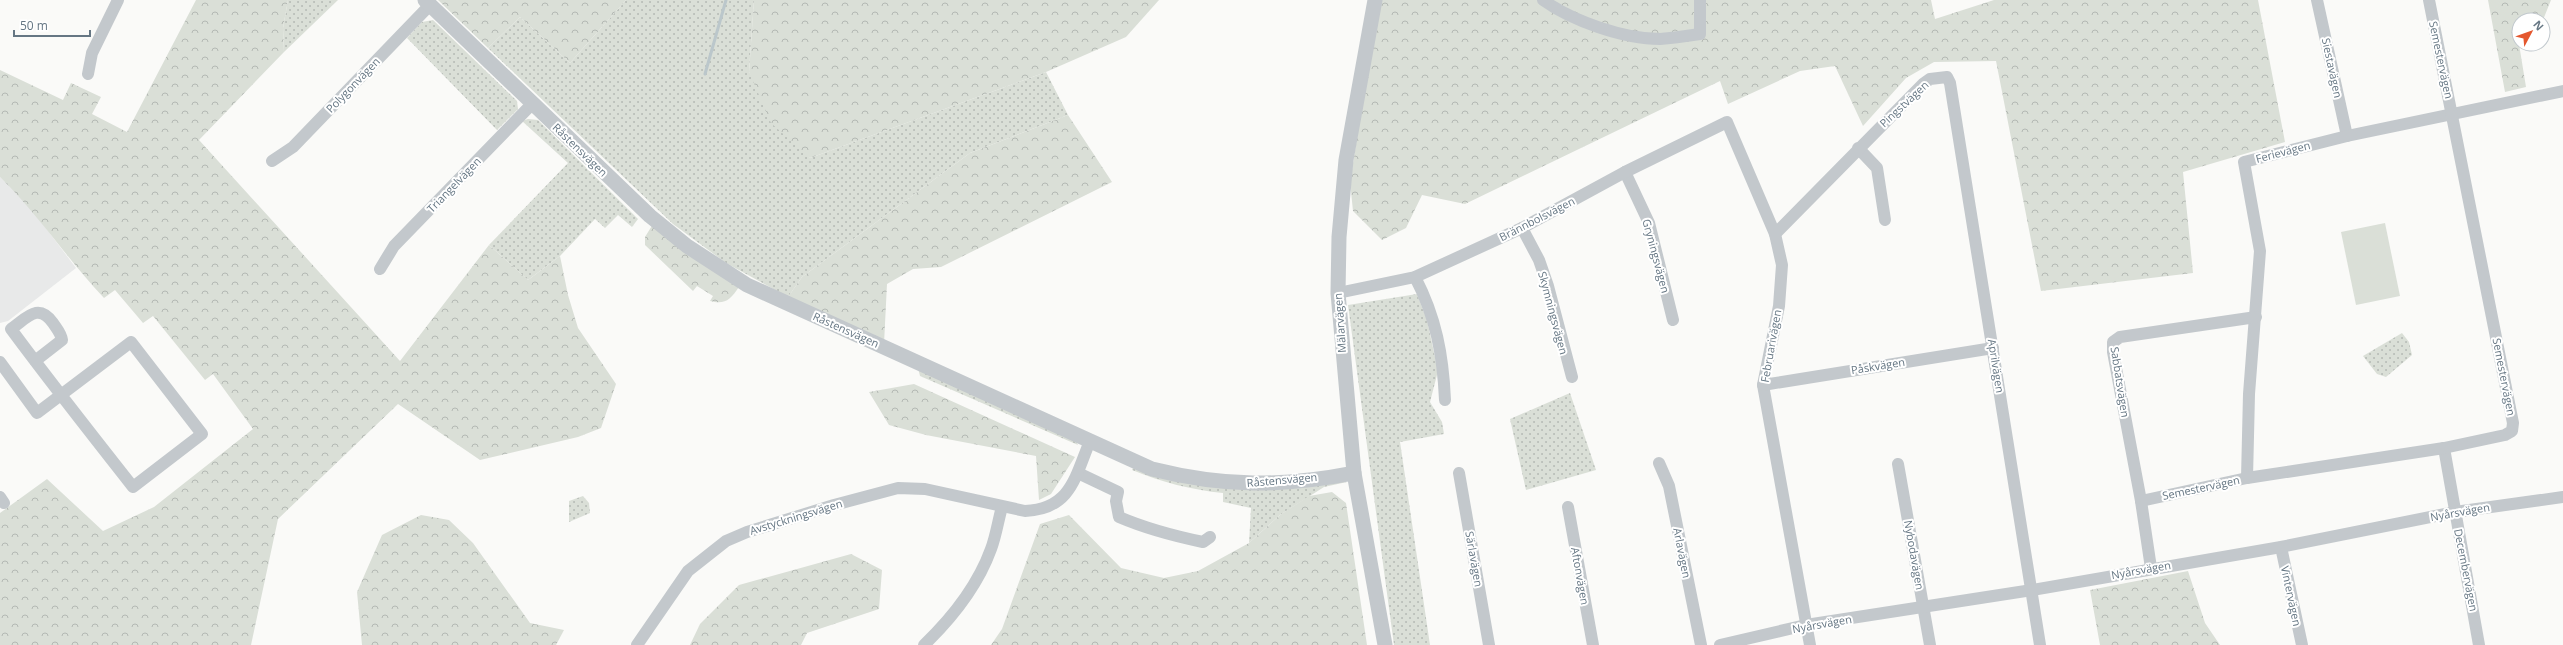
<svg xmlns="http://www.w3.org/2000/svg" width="2563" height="645" font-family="'Open Sans',sans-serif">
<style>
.built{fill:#e8e9e9}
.grass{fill:url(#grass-dots)}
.forest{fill:url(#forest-crowns)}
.pitch{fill:#dadfd7}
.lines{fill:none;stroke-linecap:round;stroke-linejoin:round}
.stream{stroke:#bbc7cb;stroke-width:3}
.minor{stroke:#c3c8cc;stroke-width:12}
.tertiary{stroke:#c3c8cc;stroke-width:15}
.labels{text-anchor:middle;stroke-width:4;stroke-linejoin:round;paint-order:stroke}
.street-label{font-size:11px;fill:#657683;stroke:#fff}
</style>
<defs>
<pattern id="grass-dots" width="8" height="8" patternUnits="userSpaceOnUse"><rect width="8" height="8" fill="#dadfd7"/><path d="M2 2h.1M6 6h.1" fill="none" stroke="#b4b9b4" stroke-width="1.8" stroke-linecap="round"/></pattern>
<pattern id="forest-crowns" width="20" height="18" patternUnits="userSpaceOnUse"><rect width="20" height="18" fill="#dadfd7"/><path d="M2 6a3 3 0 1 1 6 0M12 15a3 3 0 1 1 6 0" fill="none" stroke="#b4b9b4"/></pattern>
</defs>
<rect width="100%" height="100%" fill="#fafaf8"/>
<polygon class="built" points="0,177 26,202 76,268 8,321 0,323"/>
<g class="grass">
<polygon points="288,0 338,0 284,52 283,28"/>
<polygon points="626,0 754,0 749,72 810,158 1046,72 1068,115 970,153 802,277 788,297 726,263 673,224 488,48 520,17 570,63"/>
<polygon points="433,20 517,101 518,109 497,130 407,38 422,22"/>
<polygon points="528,119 538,120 638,219 632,227 618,215 605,228 595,219 560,256 528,280 489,245 568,163 522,121"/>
<polygon points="1417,294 1427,320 1438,371 1430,402 1442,422 1444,434 1400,442 1430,645 1394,645 1348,305"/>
<polygon points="2402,333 2409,342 2412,355 2386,377 2377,374 2363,356"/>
<polygon points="918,368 1075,439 1078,445 920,376"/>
<polygon points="1570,393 1596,470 1526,490 1510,419"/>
<path d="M1135,464L1154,472L1347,482L1324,487L1280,515L1249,543L1251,508L1223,502V493C1192,490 1161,482 1132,470Z"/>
<polygon points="583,496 589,503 590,513 569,522 569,501"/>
</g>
<g class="forest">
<path d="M196,0H288L283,28L284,52L199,140L400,361L489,245L528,280L560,256L568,295L578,328L616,384L601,428L578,437L480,460L398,404L278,519L251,645H0V513L47,479L103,531L154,507L253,429L213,374L205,380L153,316L143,323L115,290L104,298C67,259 38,214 0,177V70L63,100L71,83L101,97L92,114L127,132Z"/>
<polygon points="438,0 626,0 570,63 520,17 488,48"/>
<polygon points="754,0 1159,0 1126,37 1046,72 810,158 771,123 749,72"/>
<polygon points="1379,0 1931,0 1935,19 1994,0 2258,0 2285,142 2183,172 2193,273 2041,291 1996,61 1934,62 1906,78 1863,126 1835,66 1800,71 1728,104 1720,81 1465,204 1422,195 1406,228 1382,240 1353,211 1350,182"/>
<polygon points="2488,0 2551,0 2543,20 2519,20 2519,44 2526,87 2505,92"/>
<polygon points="1068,115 1112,182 941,267 913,269 887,284 884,344 788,297 802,277 970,153"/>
<path d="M653,224L739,287C730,300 725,305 710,301L713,296L697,286L693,291L645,245V237Z"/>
<polygon points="914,384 1075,457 1051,494 1039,500 1036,456 926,435 889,425 869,392"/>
<polygon points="1332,492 1346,503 1367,645 991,645 1002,629 1040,524 1069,515 1121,568 1164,578 1198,571 1249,543 1280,515 1309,496"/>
<polygon points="421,515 449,520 473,543 530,623 564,630 556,645 362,645 357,592 382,535"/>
<polygon points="851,554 882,570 879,609 807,633 801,645 690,645 700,624 739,585"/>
<polygon points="2188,571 2205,623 2220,645 2100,645 2090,590"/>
</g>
<polygon class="pitch" points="2385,223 2400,296 2356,305 2341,232"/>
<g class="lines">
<polyline class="stream" points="705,74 726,0"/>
<g class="minor">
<path d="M1543,0C1572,21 1624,39 1660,39C1674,38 1687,36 1700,34V0"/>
<polyline points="2317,0 2347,136"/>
<polyline points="88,74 92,53 118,0"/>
<polyline points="1858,148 1877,168 1885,220"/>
<polyline points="272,161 293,147 430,5"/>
<polyline points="1625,172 1649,223 1673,320"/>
<polyline points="1522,228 1539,260 1548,286 1572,377"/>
<polyline points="1775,234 1923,84 1930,79 1947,77 1950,83 2040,645"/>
<polyline points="380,269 394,246 532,104"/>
<path d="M1415,277C1436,317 1443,355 1445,400"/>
<polyline points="1338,293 1415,277 1522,228 1625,172 1727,122 1775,234 1782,265 1779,306 1763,385 1810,645"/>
<path d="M0,362L37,413L131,342L202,434L133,487C92,435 51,383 11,329C27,318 38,302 53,323C57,329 61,333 62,340L35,361"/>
<polyline points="1763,385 1993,348"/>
<polyline points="2444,448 2479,645"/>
<polyline points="1659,463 1669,486 1701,645"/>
<polyline points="1898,464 1930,645"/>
<path d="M1078,473L1118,492L1116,501L1119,517C1147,529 1174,536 1203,542L1210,537"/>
<polyline points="1459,473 1489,645"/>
<polyline points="2247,478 2249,394 2260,251 2244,162 2347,136 2563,91"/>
<polyline points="0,497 4,503"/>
<polyline points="2141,501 2247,478 2444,448 2505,435 2512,431 2513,423 2429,0"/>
<polyline points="1568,507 1593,645"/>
<polyline points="2281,547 2302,645"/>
<polyline points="2151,568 2141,501 2113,352 2113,342 2120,337 2256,317"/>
<path d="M637,645L688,571L726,541L747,532L834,505L898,488L925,489L1025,511C1071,509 1075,477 1090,441"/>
<path d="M924,645C951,619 978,585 991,549C996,536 998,521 1002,507"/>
<polyline points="1720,645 1806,625 2032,590 2281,547 2455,512 2563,497"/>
</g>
<g class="tertiary">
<path d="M425,0L650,216L687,246L747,285L1152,469C1224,487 1282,487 1354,473"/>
<polyline points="1375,0 1346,160 1339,237 1338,293 1354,473 1385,645"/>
</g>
</g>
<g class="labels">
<g class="street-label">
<text transform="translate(2441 60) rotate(78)" y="4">Semestervägen</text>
<text transform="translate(2332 68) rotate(78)" y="4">Siestavägen</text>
<text transform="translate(353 85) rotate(-46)" y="4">Polygonvägen</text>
<text transform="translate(1904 104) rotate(-43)" y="4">Pingstvägen</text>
<text transform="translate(580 150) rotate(44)" y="4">Råstensvägen</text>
<text transform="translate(2283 152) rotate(-15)" y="4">Ferievägen</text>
<text transform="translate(454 185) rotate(-46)" y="4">Triangelvägen</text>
<text transform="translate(1537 219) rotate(-27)" y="4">Brännbolsvägen</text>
<text transform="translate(1656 256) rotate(75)" y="4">Gryningsvägen</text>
<text transform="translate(1553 313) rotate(75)" y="4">Skymningsvägen</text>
<text transform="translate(1340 323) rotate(-94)" y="4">Mälarvägen</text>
<text transform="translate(846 330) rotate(24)" y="4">Råstensvägen</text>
<text transform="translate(1771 346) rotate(-80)" y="4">Februarivägen</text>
<text transform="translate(1878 366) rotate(-9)" y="4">Påskvägen</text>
<text transform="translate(1996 366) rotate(81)" y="4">Aprilvägen</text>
<text transform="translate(2504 377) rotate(79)" y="4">Semestervägen</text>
<text transform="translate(2120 382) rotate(81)" y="4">Sabbatsvägen</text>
<text transform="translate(1282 480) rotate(-5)" y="4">Råstensvägen</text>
<text transform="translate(2201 488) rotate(-12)" y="4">Semestervägen</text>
<text transform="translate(2460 512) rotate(-10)" y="4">Nyårsvägen</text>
<text transform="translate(796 517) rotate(-17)" y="4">Avstyckningsvägen</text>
<text transform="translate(1682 553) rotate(79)" y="4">Arlavägen</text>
<text transform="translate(1914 555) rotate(80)" y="4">Nybodavägen</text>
<text transform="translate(1474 559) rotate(80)" y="4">Särlavägen</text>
<text transform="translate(2141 570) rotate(-10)" y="4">Nyårsvägen</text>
<text transform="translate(2466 570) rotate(79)" y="4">Decembervägen</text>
<text transform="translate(1580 576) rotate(80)" y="4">Aftonvägen</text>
<text transform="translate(2291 596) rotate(78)" y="4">Vintervägen</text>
<text transform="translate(1822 624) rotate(-10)" y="4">Nyårsvägen</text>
</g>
</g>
<g transform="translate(2531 32) rotate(49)"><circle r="19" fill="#ffffff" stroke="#c1c8cd"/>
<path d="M0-3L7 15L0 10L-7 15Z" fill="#e4572e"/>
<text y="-6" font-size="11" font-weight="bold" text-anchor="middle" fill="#657683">N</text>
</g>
<path d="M14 30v6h76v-6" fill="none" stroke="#657683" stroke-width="2"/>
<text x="20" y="30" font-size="12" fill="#657683" stroke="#ffffff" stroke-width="3" paint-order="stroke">50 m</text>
</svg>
